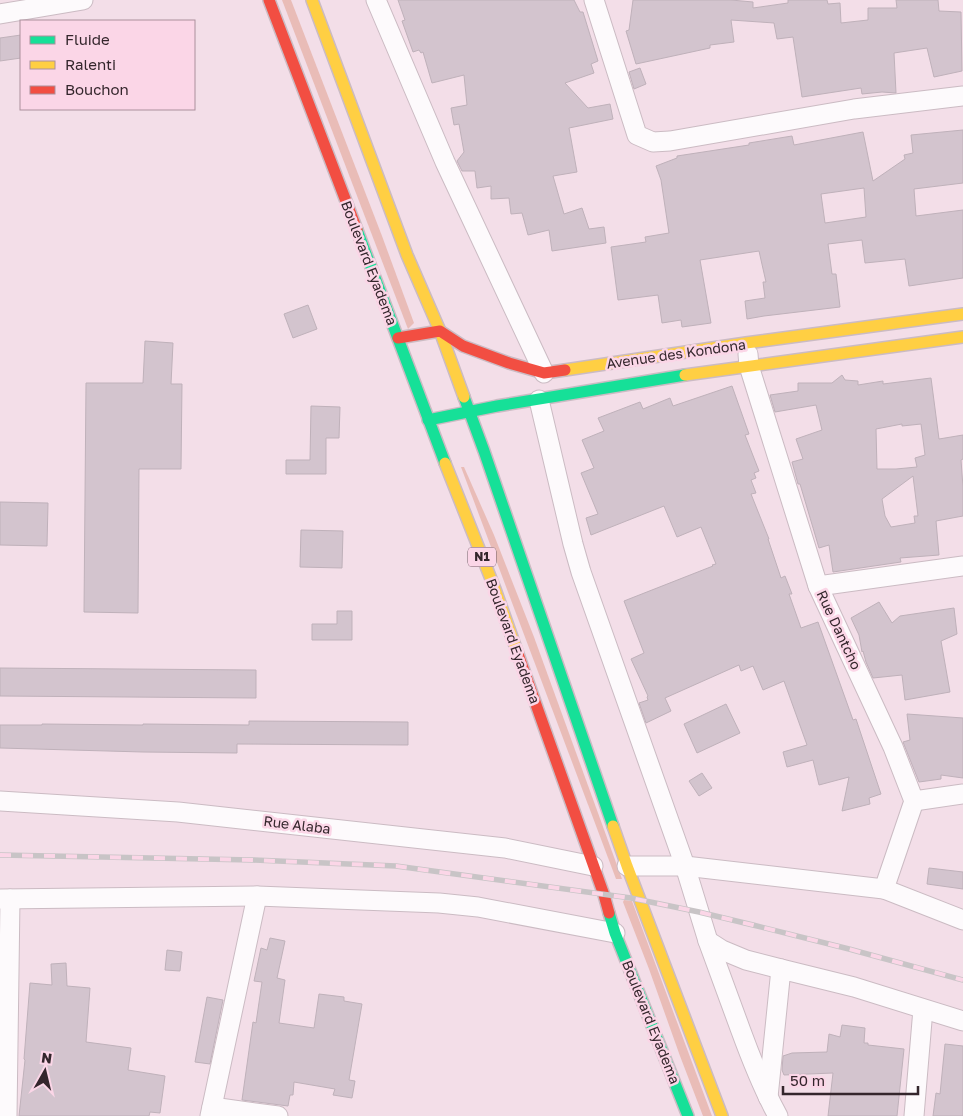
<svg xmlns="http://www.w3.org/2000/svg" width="963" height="1116" font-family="'Golos Text',sans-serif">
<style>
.green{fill:#e9bcb7}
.building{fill:#d3c4ce;stroke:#bfb1ba;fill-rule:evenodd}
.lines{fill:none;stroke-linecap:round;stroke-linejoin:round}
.street-casing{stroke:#cbbbc3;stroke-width:21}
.fast-casing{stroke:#cbbbc3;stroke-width:14}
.slow-casing{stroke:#cbbbc3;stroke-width:14}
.jam-casing{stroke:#cbbbc3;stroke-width:14}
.street{stroke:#fdfafc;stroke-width:19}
.fast{stroke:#16e098;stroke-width:11}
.slow{stroke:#ffcf43;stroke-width:11}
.jam{stroke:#f24e42;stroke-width:11}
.rail-casing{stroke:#c8c4c6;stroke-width:5.5}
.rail{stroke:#fbd6e7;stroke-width:4;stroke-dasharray:11;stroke-linecap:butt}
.labels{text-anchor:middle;stroke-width:5;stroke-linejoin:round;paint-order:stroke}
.shield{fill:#fbd6e7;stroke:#705b64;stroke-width:1}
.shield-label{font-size:12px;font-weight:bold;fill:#34262c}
.street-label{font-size:14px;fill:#34262c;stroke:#fbd6e7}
</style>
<rect width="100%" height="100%" fill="#f3dee8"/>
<g class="green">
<polygon points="282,0 291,0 382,236 414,323 408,329"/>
<polygon points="461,467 464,467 494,535 534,637 622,879 616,879"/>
<polygon points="624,900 632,901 712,1116 703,1116 680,1056 649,969 623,902"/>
</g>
<g class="building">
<polygon points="398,0 574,0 580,12 583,12 598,61 591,64 594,73 565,83 588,108 610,104 613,119 569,128 577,172 553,176 564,214 582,208 589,229 604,227 606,243 552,251 549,230 528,235 522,213 511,214 509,198 491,199 491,186 477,188 475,171 462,171 457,161 464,152 459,124 454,125 451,108 467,105 464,75 432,83 423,52 421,53 419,50 413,52 402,21 405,20"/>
<polygon points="633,0 731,0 753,2 753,8 788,3 788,0 827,0 828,4 840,3 841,23 868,20 868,8 897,8 896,0 938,0 939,11 961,12 962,71 934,77 927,48 894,53 896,93 882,92 862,94 861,88 802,97 793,37 777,39 774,23 731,20 734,42 710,45 710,48 636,64 626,31 629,30"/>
<polygon points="21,35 21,58 0,61 0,38"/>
<polygon points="640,68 646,84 634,89 629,72"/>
<path d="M963,130V183L914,189L916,216L963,210V278L909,286L905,259L865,263L862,240L828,244L832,274H836L840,307L764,316L747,319L745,301L765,298L763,282H766L759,251L700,260L711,323L682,327L681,320L662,323L658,295L618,300L611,247L646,242L645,237L669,233L661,180L656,166L677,158V156L749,145V143L792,136L794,145L863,132L873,181L905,159L904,155L913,153L911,135ZM864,188L866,217L825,223L821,194Z"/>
<polygon points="308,305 317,329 293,338 284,314"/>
<polygon points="145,341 173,343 171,384 182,384 181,469 139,469 138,613 84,612 86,383 143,383"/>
<path d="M842,375L845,380L858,381V385L883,381V384L931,378L939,439L963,435V459L961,460L963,487V516L936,521L939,555L900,558L901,562L833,572L829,545L819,548L800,484H798L792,462L803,459L796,439L822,430L816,405L775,412L770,395L798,391V383H832ZM902,424V426L921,424L925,455L915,458L917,467L896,469H877L876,429ZM913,476L918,516H914L915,523L891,527L885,516L882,499Z"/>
<polygon points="732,386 749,434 745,435 759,471 754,473 756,478 751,480 756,493 751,494 769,539 768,539 781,578 785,576 792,594 789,594 801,628 818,622 853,720 856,719 881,794 869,798 870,804 842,811 849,777 819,785 813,760 787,767 783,752 807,745 784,681 763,690 753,666 741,671 739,665 665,698 671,711 646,723 639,703 648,700 647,697 648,696 631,659 644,653 624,601 713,566 712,565 716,564 701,527 677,537 664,506 591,535 586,518 598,514 581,473 594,468 582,440 604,431 598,418 640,402 643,409 670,398 673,406"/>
<polygon points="311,406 340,407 339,438 326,438 326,474 286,474 286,460 310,460"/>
<polygon points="0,502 48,503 47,546 0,545"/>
<polygon points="301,530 343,531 342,568 300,567"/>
<polygon points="879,602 892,623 900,616 954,608 957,634 941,641 950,692 905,700 902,675 873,678 866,662 863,651 862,652 859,635 851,618"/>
<polygon points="337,611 352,611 352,640 312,640 312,624 337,624"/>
<polygon points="0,668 256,670 256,698 0,696"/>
<polygon points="726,704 740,733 697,753 684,724"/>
<polygon points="907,714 963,718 963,778 941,775 941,779 919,782 903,742 910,740"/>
<polygon points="249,721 408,722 408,745 237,744 237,753 143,752 0,748 0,725 42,725 42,724 143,725 143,724 249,725"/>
<polygon points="702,773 712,788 699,796 689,781"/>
<polygon points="929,868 963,872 963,889 927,884"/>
<polygon points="270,938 285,941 277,978 285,980 279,1023 314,1028 319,994 344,997 344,1001 362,1004 349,1080 355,1081 352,1098 333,1095 335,1089 294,1082 293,1095 290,1095 288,1106 242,1100 253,1022 256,1023 262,982 254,981 261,948 267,950"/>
<polygon points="167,950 182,952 180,971 165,970"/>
<polygon points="66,963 67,986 90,988 86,1042 131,1048 128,1070 165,1076 160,1113 150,1112 149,1116 19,1116 25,1060 24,1059 30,983 52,985 51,964"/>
<polygon points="207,997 223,1000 210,1064 195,1062"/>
<polygon points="842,1025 865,1028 864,1043 868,1043 868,1045 904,1049 897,1116 828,1116 833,1073 784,1075 782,1070 783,1056 792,1053 827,1052 829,1034 840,1037"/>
<polygon points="945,1044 963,1046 963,1116 933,1116 936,1093 940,1094"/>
</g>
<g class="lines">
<defs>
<g id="street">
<polyline points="376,0 445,162 544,373"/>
<polyline points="594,0 637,135 653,142 670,141 854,109 963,96"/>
<polyline points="0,14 83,0"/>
<polyline points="748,354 749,366 818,586 893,747 914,801 884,889"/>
<polyline points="539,400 573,544 581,572 685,866 708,941 722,950 746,960 781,969"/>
<polyline points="818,586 963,566"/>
<polyline points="0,801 178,812 505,848 593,866"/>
<polyline points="914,801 963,794"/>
<polyline points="627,866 685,866 884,889 963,920"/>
<polyline points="0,899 257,896 439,903 478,907 615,933"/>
<path d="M708,941C719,971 730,1001 741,1031C752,1061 763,1089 778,1116"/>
<polyline points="768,1097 781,969 854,987 963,1021"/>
<polyline points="212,1107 278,1116"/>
<polyline points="7,1116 10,899"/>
<polyline points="210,1116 257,896"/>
<polyline points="914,1116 923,1009"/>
</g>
<g id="fast">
<polyline points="357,230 445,463"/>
<polyline points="464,397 484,451 613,826"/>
<polyline points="428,420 497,406 685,375"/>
<polyline points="609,913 615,933 688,1116"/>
</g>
<g id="slow">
<polyline points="312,0 407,255 440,331 464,397"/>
<polyline points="565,370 746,343 963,314"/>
<polyline points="685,375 963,337"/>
<polyline points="445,463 495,589 518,654"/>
<polyline points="613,826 627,866 722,1116"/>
</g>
<g id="jam">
<polyline points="269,0 357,230"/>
<polyline points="398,338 440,331 463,346 509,363 544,373 565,370"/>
<polyline points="518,654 604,895 609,913"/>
</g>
</defs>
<use href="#street" class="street-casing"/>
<use href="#fast" class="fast-casing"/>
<use href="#slow" class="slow-casing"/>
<use href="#jam" class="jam-casing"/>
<use href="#street" class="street"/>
<use href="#fast" class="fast"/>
<use href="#slow" class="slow"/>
<use href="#jam" class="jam"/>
<defs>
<polyline id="rail" points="0,855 253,860 396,866 631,898 699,912 753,925 849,949 963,980"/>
</defs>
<use href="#rail" class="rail-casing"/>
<use href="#rail" class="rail"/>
</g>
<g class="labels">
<rect class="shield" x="468" y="547.5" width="28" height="19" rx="4"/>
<g class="shield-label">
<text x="482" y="561">N1</text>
</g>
<g class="street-label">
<text transform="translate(369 263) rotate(69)" y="5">Boulevard Eyadema</text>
<text transform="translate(676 354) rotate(-8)" y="5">Avenue des Kondona</text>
<text transform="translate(839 630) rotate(65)" y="5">Rue Dantcho</text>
<text transform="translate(513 641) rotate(70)" y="5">Boulevard Eyadema</text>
<text transform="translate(297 825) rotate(7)" y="5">Rue Alaba</text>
<text transform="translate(651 1022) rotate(68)" y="5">Boulevard Eyadema</text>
</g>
</g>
<rect x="20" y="20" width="175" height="90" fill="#fbd6e7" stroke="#ab909c"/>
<rect x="30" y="36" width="25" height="8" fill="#16e098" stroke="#ab909c"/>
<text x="65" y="45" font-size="15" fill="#34262c">Fluide</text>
<rect x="30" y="61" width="25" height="8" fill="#ffcf43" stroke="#ab909c"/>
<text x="65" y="70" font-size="15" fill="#34262c">Ralenti</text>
<rect x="30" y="86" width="25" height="8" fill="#f24e42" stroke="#ab909c"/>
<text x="65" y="95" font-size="15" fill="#34262c">Bouchon</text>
<g transform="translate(45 1071) rotate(8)" stroke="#fbd6e7" stroke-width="4" paint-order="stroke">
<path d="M0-4L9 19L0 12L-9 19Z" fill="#34262c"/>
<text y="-8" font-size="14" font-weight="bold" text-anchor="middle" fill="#34262c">N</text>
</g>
<path d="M783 1086v8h135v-8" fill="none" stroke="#34262c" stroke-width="2.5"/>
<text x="790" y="1086" font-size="15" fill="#34262c" stroke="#fbd6e7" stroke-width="4" paint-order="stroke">50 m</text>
</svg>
